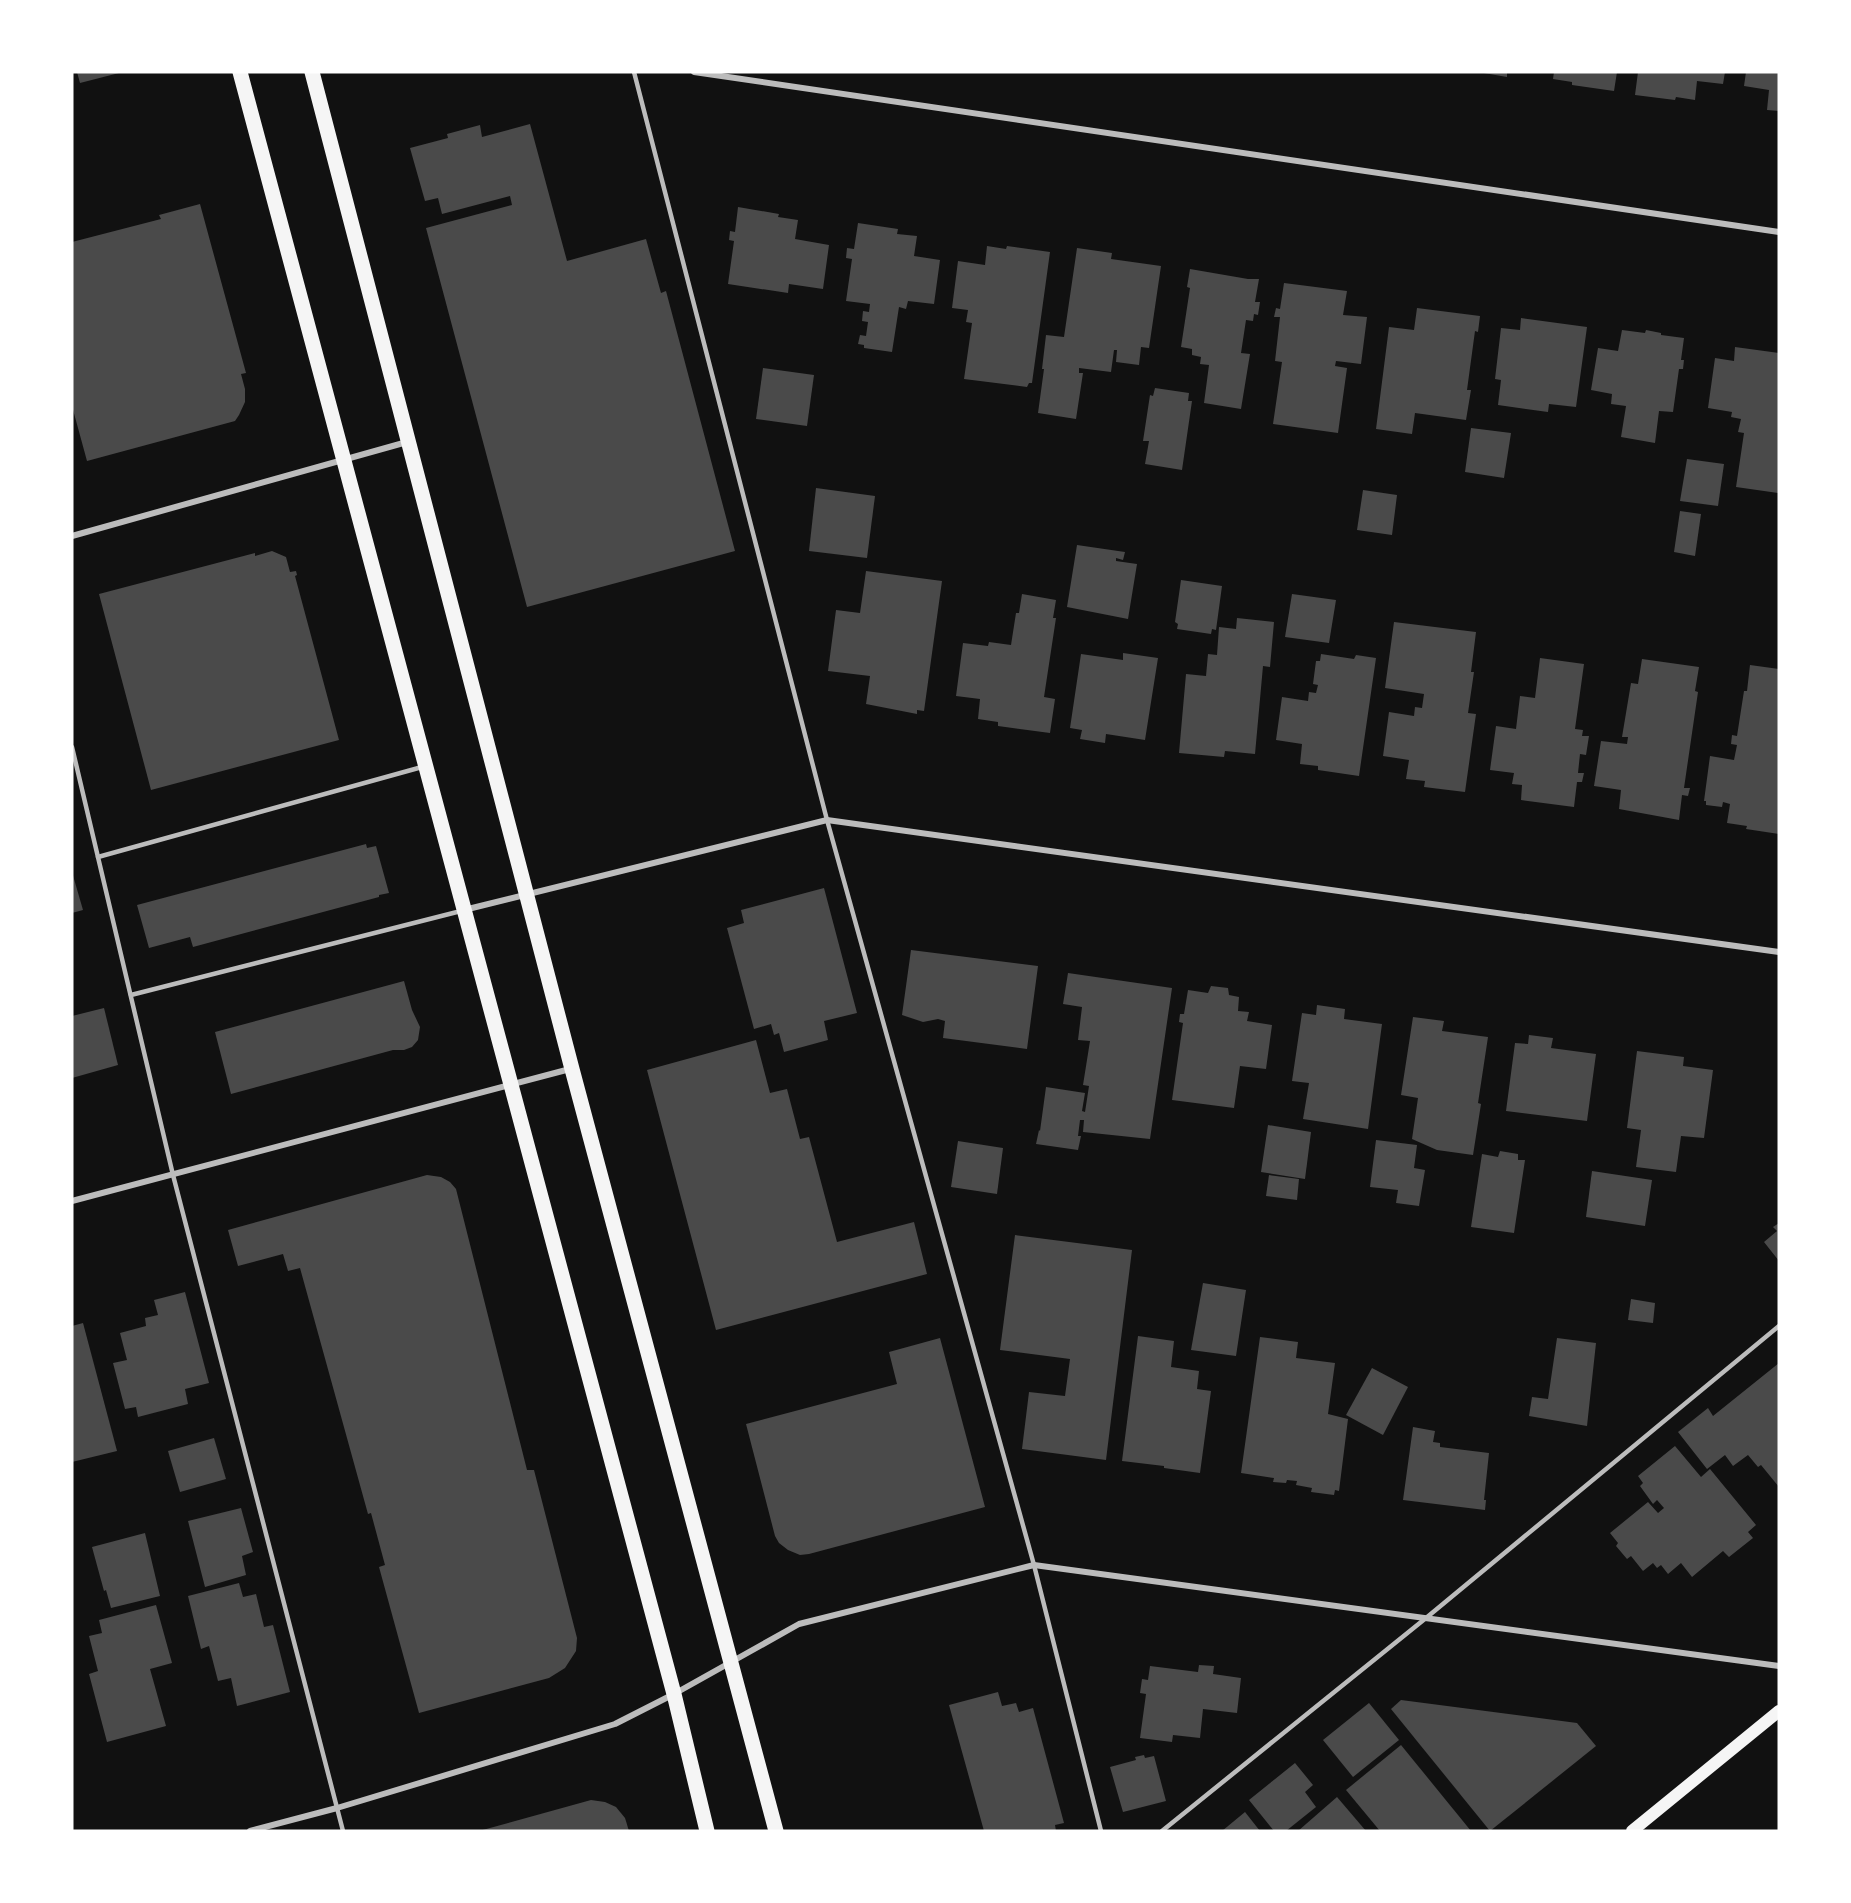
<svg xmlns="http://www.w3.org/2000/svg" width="1851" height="1903" font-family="'Noto Sans',sans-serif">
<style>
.building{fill:#4a4a4a}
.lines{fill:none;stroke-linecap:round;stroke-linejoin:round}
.service{stroke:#bcbcbc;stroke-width:4.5}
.minor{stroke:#bcbcbc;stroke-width:6}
.secondary{stroke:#f5f5f5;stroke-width:12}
.primary{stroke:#f5f5f5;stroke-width:15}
</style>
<rect width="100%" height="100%" fill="#111"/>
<g class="building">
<polygon points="77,72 119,72 119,73 80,83"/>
<polygon points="1478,72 1507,72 1507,77"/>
<polygon points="1554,72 1617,72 1614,91 1572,85 1572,82 1553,79"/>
<polygon points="1638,72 1725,72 1723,84 1697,81 1695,100 1676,97 1675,100 1635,95"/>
<polygon points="1746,72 1779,72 1779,111 1767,110 1769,90 1744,86"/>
<polygon points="530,124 567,261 646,239 661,293 666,291 735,551 527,607 426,228 512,205 510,196 442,214 438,198 425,201 410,148 448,138 447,134 480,125 482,137"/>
<polygon points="200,204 246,373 241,374 245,389 245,402 239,415 235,421 87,461 72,406 72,242 161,219 159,215"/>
<polygon points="738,207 779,214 778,217 798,220 795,239 829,245 823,289 789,284 788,293 728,284 734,241 729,240 730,231 735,232"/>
<polygon points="858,223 898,229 897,234 917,236 914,256 940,260 934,304 908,301 906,309 899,307 892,352 864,348 864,345 858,344 860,335 866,336 868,322 862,321 863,311 869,312 870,304 846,301 852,259 846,258 847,248 854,249"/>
<polygon points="987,246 1006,249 1007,246 1050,252 1032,383 1029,383 1027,387 964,379 972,323 966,322 968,310 952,308 958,261 985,265"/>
<polygon points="1077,248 1112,253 1111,259 1161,266 1149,348 1141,347 1139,365 1116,362 1117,350 1114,350 1111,372 1079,368 1079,373 1083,373 1076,419 1038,413 1044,369 1042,369 1046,335 1064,337"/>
<polygon points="1190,269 1248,279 1259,279 1255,302 1260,302 1258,315 1254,314 1253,321 1246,320 1241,353 1250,354 1241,409 1204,403 1209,365 1200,364 1201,357 1192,355 1192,349 1181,347 1190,288 1187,287"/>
<polygon points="1284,283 1347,291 1343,315 1367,317 1361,364 1336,361 1335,366 1347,368 1338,433 1273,424 1282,362 1275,361 1280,317 1274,317 1276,308 1280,309"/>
<polygon points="1417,308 1480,316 1478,332 1475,331 1467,390 1471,390 1466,420 1415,413 1412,434 1376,429 1389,327 1414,330"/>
<polygon points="1521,318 1587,327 1576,407 1549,404 1548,412 1498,405 1501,380 1495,379 1501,328 1520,330"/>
<polygon points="1622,330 1645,333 1646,330 1661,333 1661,335 1684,338 1681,360 1684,360 1683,369 1679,369 1673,412 1659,411 1655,443 1621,437 1626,406 1611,404 1612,394 1591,390 1598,348 1618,351"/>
<polygon points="1735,347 1779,353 1778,493 1736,487 1744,433 1738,432 1741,419 1731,417 1732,412 1708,408 1715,358 1734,361"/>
<polygon points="763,368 814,375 807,426 756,419"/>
<polygon points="1155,388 1189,393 1188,401 1192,401 1182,470 1145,464 1149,441 1143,441 1150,395 1153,396"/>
<polygon points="1471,428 1511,433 1504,478 1465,472"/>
<polygon points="1687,459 1724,464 1718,506 1680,501"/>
<polygon points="816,488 875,496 867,558 809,551"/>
<polygon points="1363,490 1397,495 1392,535 1357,530"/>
<polygon points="1680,511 1701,514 1695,556 1674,552"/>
<polygon points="1077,545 1125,552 1123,560 1116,558 1116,561 1137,564 1128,619 1067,607"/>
<polygon points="272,551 286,557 290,572 296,571 297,575 295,576 339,740 151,790 99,594 255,553 255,556"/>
<polygon points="866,571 942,581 924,711 917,710 917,714 866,704 870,676 828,671 836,610 860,613"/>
<polygon points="1181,580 1222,586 1216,630 1212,629 1211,634 1177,629 1178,624 1175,622"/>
<polygon points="1022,594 1056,600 1053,618 1056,618 1044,697 1055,699 1050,733 998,726 998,722 978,719 980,699 956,696 963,643 988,646 989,642 1011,645 1016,613 1019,613"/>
<polygon points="1292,594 1336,600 1329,643 1285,637"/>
<polygon points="1237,618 1274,622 1270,667 1263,666 1255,754 1225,751 1224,757 1179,753 1186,674 1206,676 1208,654 1217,655 1219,627 1236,629"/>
<polygon points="1394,622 1476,632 1471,672 1474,672 1468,713 1476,714 1465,792 1424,787 1425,781 1406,779 1409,760 1383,756 1389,712 1414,716 1415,707 1422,708 1424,694 1385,688"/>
<polygon points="1123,653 1158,658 1145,740 1106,734 1105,743 1080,739 1082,730 1070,728 1081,654 1123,660"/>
<polygon points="1321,654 1354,659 1356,655 1376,658 1359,776 1318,770 1318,766 1300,764 1302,744 1276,740 1282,697 1308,701 1309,692 1316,693 1318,685 1313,684 1316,661 1320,661"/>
<polygon points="1540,658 1584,664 1575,729 1583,730 1582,736 1589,736 1586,755 1580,754 1578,773 1584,773 1582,782 1577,782 1574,807 1521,800 1522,785 1512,784 1514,773 1490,770 1496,726 1516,729 1520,696 1535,698"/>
<polygon points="1642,659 1699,667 1695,691 1698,692 1684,788 1690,788 1688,796 1682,795 1679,820 1619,809 1621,790 1594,786 1601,741 1627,744 1628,737 1622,737 1631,683 1638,684"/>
<polygon points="1750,665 1779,669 1779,834 1746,829 1747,826 1727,823 1730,804 1723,802 1722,807 1706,805 1706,801 1704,801 1710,756 1734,760 1737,745 1731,744 1732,735 1737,736 1744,691 1747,691"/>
<polygon points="366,844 367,848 376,846 389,893 379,895 379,897 193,947 190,937 149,948 137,905"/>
<polygon points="72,872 83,910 72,913"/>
<polygon points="824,888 857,1013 824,1021 828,1040 784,1052 779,1033 774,1035 771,1024 754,1029 727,928 744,923 741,910"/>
<polygon points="911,950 1038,966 1027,1049 943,1038 945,1021 938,1019 923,1022 902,1015"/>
<polygon points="1068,973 1172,988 1150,1139 1083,1132 1084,1120 1080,1120 1078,1136 1081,1136 1078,1150 1036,1144 1039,1130 1040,1131 1046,1087 1085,1093 1082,1111 1085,1112 1089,1086 1083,1085 1090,1041 1078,1040 1082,1007 1063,1004"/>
<polygon points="404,981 412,1010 420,1027 418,1040 412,1047 404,1050 393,1050 231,1094 215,1032"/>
<polygon points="1211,986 1228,988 1229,995 1239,997 1238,1011 1249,1012 1247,1021 1272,1025 1266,1069 1240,1066 1234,1108 1172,1100 1183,1023 1179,1022 1180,1014 1184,1014 1188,990 1208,993"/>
<polygon points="1317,1005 1345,1009 1344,1019 1382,1024 1368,1129 1303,1119 1309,1083 1292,1081 1302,1013 1316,1015"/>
<polygon points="104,1008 118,1065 72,1078 72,1016"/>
<polygon points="1413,1017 1444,1021 1442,1031 1488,1037 1478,1103 1481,1104 1473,1155 1437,1150 1412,1139 1418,1098 1401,1095"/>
<polygon points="1529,1035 1553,1038 1551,1048 1596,1054 1587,1121 1506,1111 1515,1043 1528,1044"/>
<polygon points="756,1040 770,1093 787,1089 800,1139 809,1137 837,1242 914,1222 927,1274 716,1330 647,1070"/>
<polygon points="1637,1051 1684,1057 1683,1066 1713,1070 1704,1138 1681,1136 1676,1172 1636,1167 1641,1130 1627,1128"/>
<polygon points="1268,1125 1311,1132 1305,1179 1261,1172"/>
<polygon points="1376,1140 1417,1145 1414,1168 1425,1170 1419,1206 1396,1203 1398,1190 1370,1187"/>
<polygon points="958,1141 1003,1148 997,1194 951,1187"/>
<polygon points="1500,1151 1518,1154 1518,1160 1525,1160 1514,1233 1471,1227 1482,1154 1498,1157"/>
<polygon points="1592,1171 1652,1180 1645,1226 1586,1217"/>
<polygon points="427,1175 441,1177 450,1182 456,1189 527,1470 534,1470 577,1638 576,1651 565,1668 549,1678 419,1713 379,1567 385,1565 371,1513 368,1514 300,1268 288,1271 283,1254 238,1266 228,1230"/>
<polygon points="1269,1175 1299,1179 1297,1200 1266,1196"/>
<polygon points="1779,1223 1779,1261 1764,1242 1777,1231 1773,1227"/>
<polygon points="1015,1235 1132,1250 1106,1460 1022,1449 1029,1392 1065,1396 1070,1359 1000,1350"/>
<polygon points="1203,1283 1246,1290 1236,1356 1191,1350"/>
<polygon points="185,1292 209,1383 185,1389 188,1404 138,1417 136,1407 125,1409 113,1363 127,1360 120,1333 146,1326 145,1318 158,1315 154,1300"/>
<polygon points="1631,1299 1655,1303 1653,1323 1628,1320"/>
<polygon points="83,1323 117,1451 72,1462 72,1326"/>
<polygon points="1138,1336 1174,1341 1171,1367 1199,1371 1197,1389 1211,1391 1200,1473 1164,1468 1164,1466 1122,1461"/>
<polygon points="1260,1337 1298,1342 1296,1358 1335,1363 1328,1414 1348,1419 1339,1491 1335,1490 1334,1495 1311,1492 1312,1488 1296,1485 1297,1481 1287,1480 1286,1483 1273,1482 1274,1478 1241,1473"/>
<polygon points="940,1338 985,1507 809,1554 800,1555 788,1550 779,1543 775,1536 746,1424 897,1384 889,1352"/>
<polygon points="1557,1338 1596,1343 1587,1426 1529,1416 1532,1397 1548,1399"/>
<polygon points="1779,1363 1779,1487 1761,1465 1758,1467 1748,1455 1733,1466 1725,1455 1707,1469 1678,1432 1708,1408 1713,1416"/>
<polygon points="1372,1368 1408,1387 1383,1435 1346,1415"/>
<polygon points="1413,1427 1435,1431 1433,1442 1440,1443 1440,1447 1489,1453 1484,1500 1486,1500 1485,1510 1403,1500"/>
<polygon points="214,1438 226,1479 180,1492 168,1451"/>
<polygon points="1675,1446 1701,1477 1710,1469 1756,1525 1748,1532 1753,1538 1729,1557 1723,1551 1692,1577 1681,1563 1668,1574 1661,1565 1657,1568 1653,1563 1643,1571 1631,1556 1627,1559 1616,1546 1618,1543 1610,1533 1648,1502 1658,1513 1664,1508 1657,1500 1653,1504 1640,1486 1643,1483 1638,1476"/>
<polygon points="241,1508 253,1552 242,1556 246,1575 205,1587 188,1521"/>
<polygon points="145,1533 160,1596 111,1608 106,1590 104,1591 92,1547"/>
<polygon points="239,1583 243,1597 256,1594 264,1627 273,1625 290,1692 237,1706 231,1678 218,1681 209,1646 201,1649 188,1596"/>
<polygon points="156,1605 172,1663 150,1669 166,1726 107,1742 89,1674 98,1671 89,1636 102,1633 99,1620"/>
<polygon points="1199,1665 1214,1666 1213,1674 1241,1678 1237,1713 1203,1709 1200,1738 1173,1735 1172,1742 1140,1738 1146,1694 1140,1693 1142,1679 1148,1680 1150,1666 1198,1672"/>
<polygon points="998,1692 1002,1706 1016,1703 1019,1712 1033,1708 1064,1823 1055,1825 1056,1831 984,1831 949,1705"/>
<polygon points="1401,1700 1577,1723 1596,1746 1490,1831 1391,1709"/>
<polygon points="1369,1703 1399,1740 1353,1777 1323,1740"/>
<polygon points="1401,1745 1471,1831 1380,1831 1346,1790"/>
<polygon points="1144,1755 1145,1758 1154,1756 1166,1801 1123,1812 1110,1767 1136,1760 1135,1757"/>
<polygon points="1295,1763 1313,1785 1305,1792 1316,1807 1286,1831 1274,1831 1249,1800"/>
<polygon points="1337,1797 1366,1831 1298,1831"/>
<polygon points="591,1800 605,1802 616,1807 625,1818 629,1831 479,1831"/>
<polygon points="1245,1812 1260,1831 1222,1831"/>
</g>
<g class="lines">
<g class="service">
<polyline points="634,72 827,820 1034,1565 1101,1831"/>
<polyline points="72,747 173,1175 343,1831"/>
<polyline points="98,857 422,767"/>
<polyline points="131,995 461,911"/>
<polyline points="1162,1831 1426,1618 1779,1326"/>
</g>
<g class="minor">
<polyline points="694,72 1779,232"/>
<polyline points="72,536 407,442"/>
<polyline points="464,910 827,820 1779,952"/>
<polyline points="72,1201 570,1069"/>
<polyline points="250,1831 337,1808 615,1724 674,1694 799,1624 1034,1565 1779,1666"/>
</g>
<polyline class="secondary" points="1632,1831 1779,1711"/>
<g class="primary">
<polyline points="240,72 674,1694 707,1831"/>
<polyline points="312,72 572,1069 776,1831"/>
</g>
</g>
<rect width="1851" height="1903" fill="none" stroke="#ffffff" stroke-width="147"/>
</svg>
